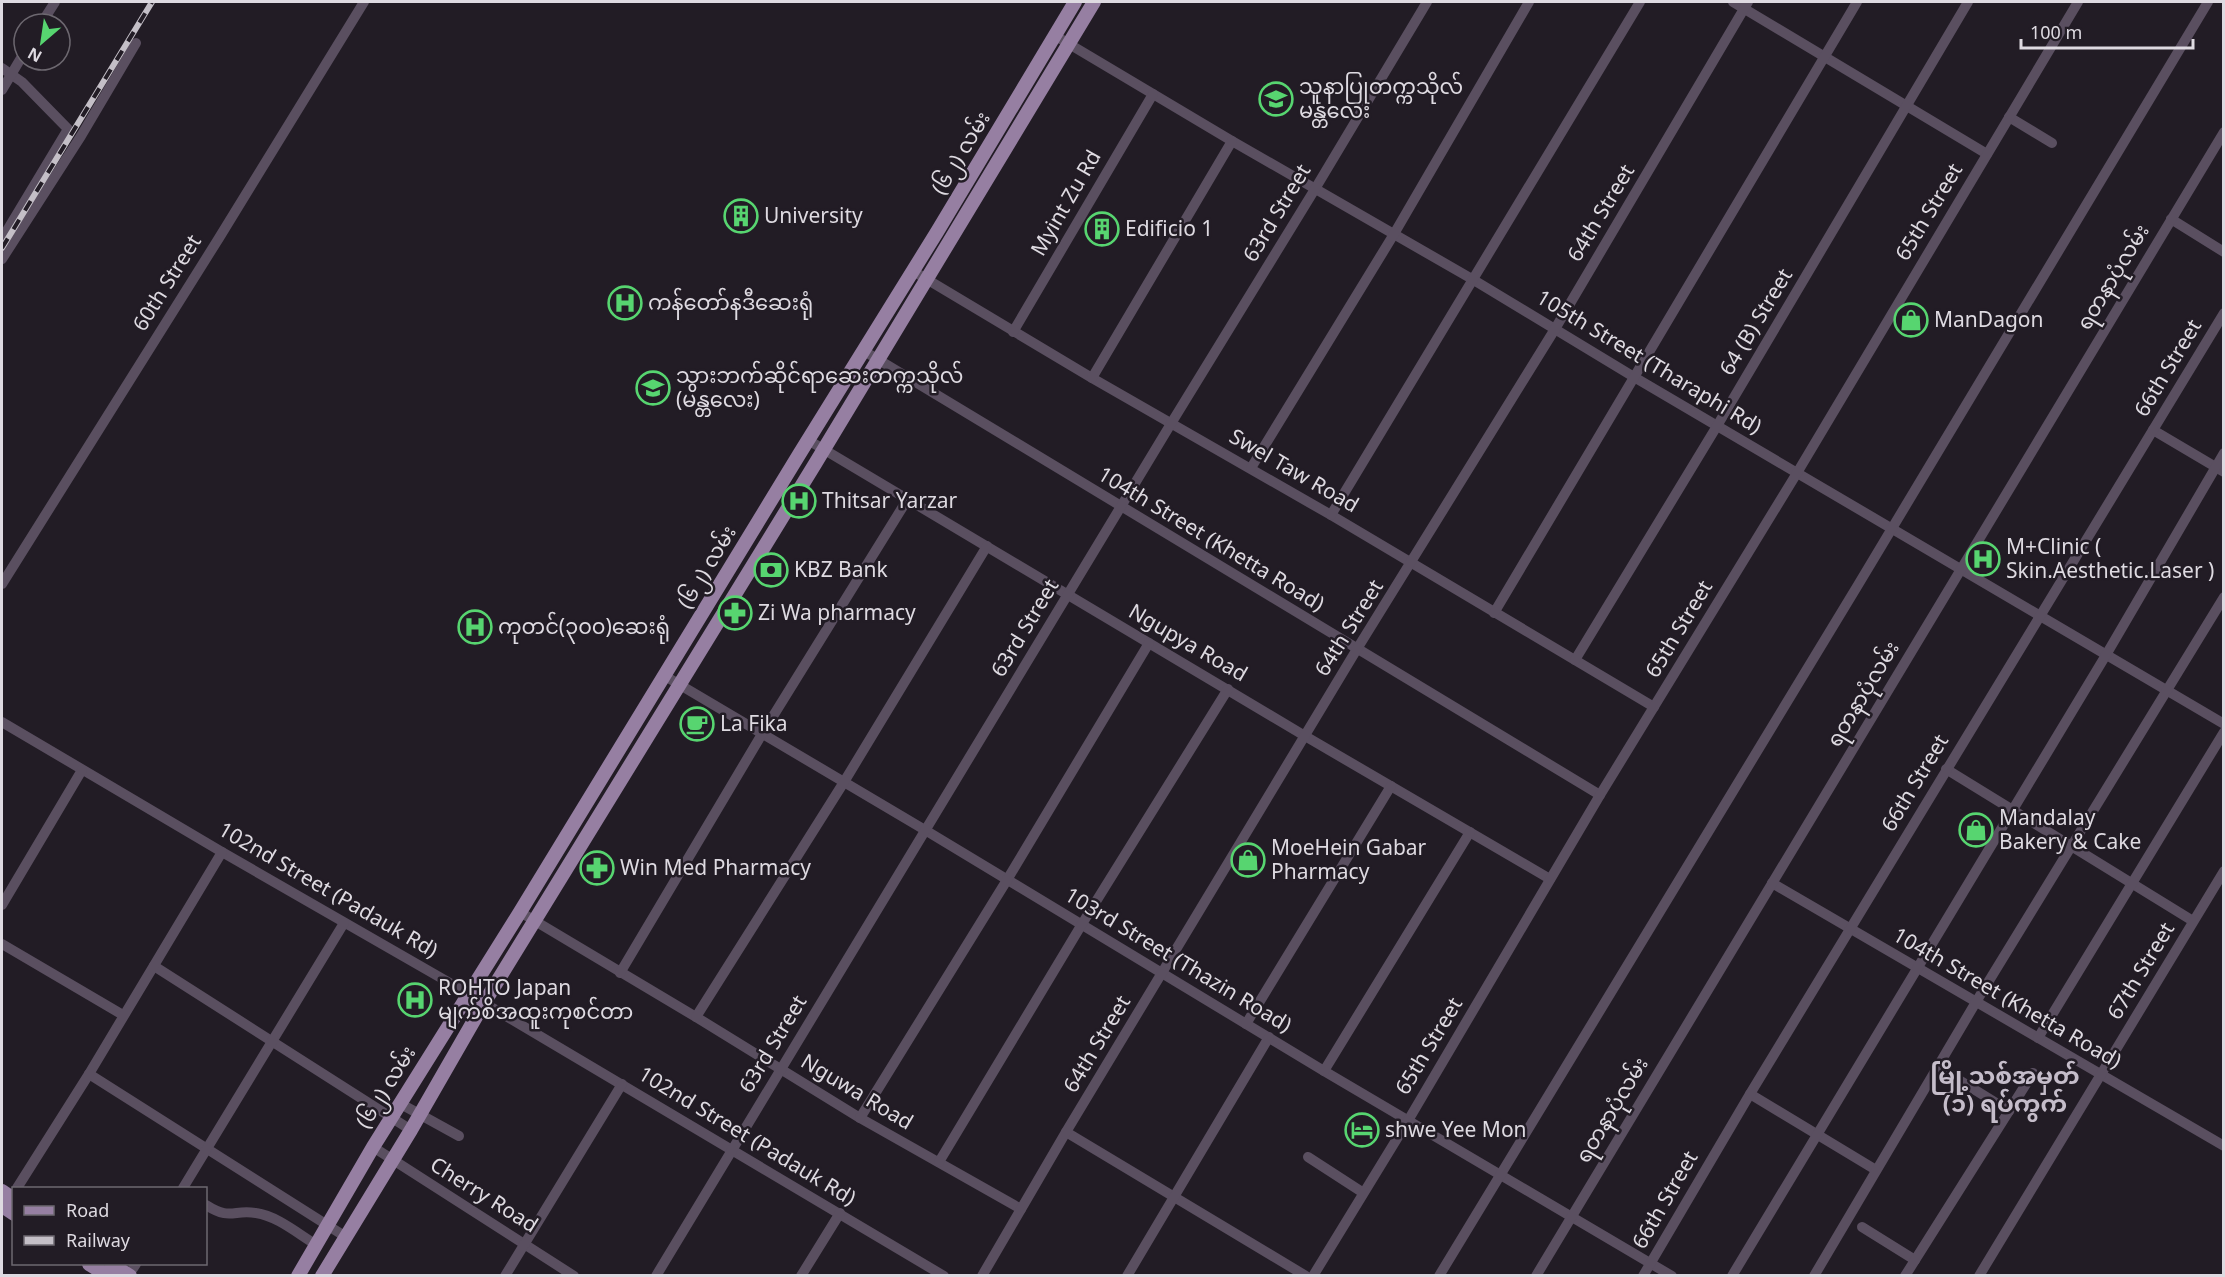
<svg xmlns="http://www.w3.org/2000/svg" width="2225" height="1277" font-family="'Noto Sans','Noto Sans Myanmar',sans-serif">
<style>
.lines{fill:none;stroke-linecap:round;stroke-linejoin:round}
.minor{stroke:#5a4f60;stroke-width:10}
.major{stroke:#967fa2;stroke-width:14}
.rail-casing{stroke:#c4bfc7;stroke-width:6}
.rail{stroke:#221c25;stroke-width:4;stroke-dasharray:11;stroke-linecap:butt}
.labels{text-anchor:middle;stroke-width:5;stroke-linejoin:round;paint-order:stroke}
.poi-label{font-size:21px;fill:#dedae1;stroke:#221c25;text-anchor:start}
.street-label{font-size:21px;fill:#dedae1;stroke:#221c25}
.quarter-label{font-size:24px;font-weight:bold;fill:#c5bdca;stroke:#221c25}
</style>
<rect width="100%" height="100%" fill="#221c25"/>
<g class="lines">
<g class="minor">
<polyline points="1733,2 1987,154"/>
<polyline points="41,24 55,2"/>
<polyline points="1054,35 1232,141 1472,279 1634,377 2224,724"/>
<polyline points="2,68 22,82 68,129 2,239"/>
<polyline points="2,90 24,53"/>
<polyline points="2009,117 2052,143"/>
<polyline points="2171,219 2224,252"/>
<polyline points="2,259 81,136 136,43"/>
<polyline points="913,271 1092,378 1331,515 1654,707"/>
<polyline points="1013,332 1153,94"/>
<polyline points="864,351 1600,795"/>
<polyline points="1092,378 1232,141"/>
<polyline points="2153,430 2224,472"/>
<polyline points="808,440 1305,736 1550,879"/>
<polyline points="1251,468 1394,234 1529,2"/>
<polyline points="1331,515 1640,2"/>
<polyline points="2,584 219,238 364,2"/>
<polyline points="1494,613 1857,2"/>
<polyline points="1575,660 1717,426 1968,2"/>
<polyline points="665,676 925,830 1324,1071 1672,1276"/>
<polyline points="2,722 222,852 469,994 944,1276"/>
<polyline points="1946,769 2193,921"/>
<polyline points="1772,883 2224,1146"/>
<polyline points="2,905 82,770"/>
<polyline points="520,912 696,1017 860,1118 1021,1209"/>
<polyline points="2,944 123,1015"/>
<polyline points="154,966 411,1130"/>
<polyline points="620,973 762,734 907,500"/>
<polyline points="696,1017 844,782 987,546"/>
<polyline points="1246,1024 1391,786"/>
<polyline points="2038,1038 2224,732"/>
<polyline points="1938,1067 2009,1111"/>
<polyline points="1324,1071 1470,832"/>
<polyline points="89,1074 346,1237"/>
<polyline points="1750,1094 1876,1170"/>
<polyline points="401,1104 459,1136"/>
<polyline points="860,1118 1007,880 1149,643"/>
<polyline points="1066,1132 1306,1276"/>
<polyline points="373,1147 574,1276"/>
<polyline points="1308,1157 1362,1192"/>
<polyline points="939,1162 1082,924 1228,689"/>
<polyline points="17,1188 89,1074 222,852"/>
<polyline points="183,1188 344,923"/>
<path d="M206,1205C231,1221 233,1209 256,1213C277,1216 297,1233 315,1244"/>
<polyline points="1862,1227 1915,1260"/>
<polyline points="128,1276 136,1264"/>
<polyline points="505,1276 622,1084"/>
<polyline points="656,1276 1172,422 1315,189 1427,2"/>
<polyline points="801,1276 840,1213"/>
<polyline points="982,1276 1066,1132 1357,649 1555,329 1748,2"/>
<polyline points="1127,1276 1269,1037"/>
<polyline points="1313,1276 1409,1119 1600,795 1797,473 2078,2"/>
<polyline points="1439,1276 1858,585 2208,2"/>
<polyline points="1536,1276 2224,132"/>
<polyline points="1643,1276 1750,1094 2224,313"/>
<polyline points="1732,1276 2106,655 2224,453"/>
<polyline points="1814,1276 1976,1002 2224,597"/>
<polyline points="1905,1276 2033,1073"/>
<polyline points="1979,1276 2224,871"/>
</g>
<g class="major">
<polyline points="2,1191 14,1199"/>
<polyline points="2,1206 14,1214"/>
<polyline points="89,1264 108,1276"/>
<polyline points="111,1264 130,1276"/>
<polyline points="298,1276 373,1147 520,912 800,453 937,232 1075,2"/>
<polyline points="322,1276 411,1130 484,1003 815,464 1094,2"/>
</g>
<defs>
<polyline id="rail" points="2,248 152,2"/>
</defs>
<use href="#rail" class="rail-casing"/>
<use href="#rail" class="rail"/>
</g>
<defs>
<symbol id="university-ring" viewBox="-11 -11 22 22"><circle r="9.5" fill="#221c25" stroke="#57d570" stroke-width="1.5"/><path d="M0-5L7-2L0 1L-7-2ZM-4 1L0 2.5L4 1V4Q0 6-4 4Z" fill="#57d570"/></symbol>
<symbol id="building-ring" viewBox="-11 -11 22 22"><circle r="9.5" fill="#221c25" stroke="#57d570" stroke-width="1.5"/><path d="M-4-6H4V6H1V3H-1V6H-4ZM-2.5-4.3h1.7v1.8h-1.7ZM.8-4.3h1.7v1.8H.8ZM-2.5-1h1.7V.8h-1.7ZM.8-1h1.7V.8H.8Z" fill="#57d570"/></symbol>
<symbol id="hospital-ring" viewBox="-11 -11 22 22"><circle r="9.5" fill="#221c25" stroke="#57d570" stroke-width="1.5"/><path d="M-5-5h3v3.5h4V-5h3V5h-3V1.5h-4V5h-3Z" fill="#57d570"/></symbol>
<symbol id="shop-ring" viewBox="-11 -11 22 22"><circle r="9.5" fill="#221c25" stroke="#57d570" stroke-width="1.5"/><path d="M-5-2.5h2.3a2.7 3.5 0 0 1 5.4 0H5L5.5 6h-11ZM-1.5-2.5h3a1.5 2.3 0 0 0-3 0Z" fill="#57d570"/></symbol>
<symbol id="bank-ring" viewBox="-11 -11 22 22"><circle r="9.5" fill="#221c25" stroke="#57d570" stroke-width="1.5"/><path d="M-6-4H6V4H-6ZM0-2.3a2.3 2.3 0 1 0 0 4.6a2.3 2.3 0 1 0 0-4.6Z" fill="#57d570"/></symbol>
<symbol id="pharmacy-ring" viewBox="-11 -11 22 22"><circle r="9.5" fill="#221c25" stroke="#57d570" stroke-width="1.5"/><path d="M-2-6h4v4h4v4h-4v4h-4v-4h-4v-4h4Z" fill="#57d570"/></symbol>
<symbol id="cafe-ring" viewBox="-11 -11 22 22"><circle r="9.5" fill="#221c25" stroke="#57d570" stroke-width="1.5"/><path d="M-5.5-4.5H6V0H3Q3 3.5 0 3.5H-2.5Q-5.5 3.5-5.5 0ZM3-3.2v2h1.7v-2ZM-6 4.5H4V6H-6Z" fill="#57d570"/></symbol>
<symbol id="hotel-ring" viewBox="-11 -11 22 22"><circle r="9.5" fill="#221c25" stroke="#57d570" stroke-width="1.5"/><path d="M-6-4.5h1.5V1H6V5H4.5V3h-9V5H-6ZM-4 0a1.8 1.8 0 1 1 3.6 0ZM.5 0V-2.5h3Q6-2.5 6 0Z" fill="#57d570"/></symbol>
</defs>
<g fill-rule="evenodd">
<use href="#university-ring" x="1257" y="80" width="38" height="38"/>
<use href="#building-ring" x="722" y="197" width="38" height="38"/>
<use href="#building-ring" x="1083" y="210" width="38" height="38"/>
<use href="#hospital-ring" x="606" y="284" width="38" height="38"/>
<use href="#shop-ring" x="1892" y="301" width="38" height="38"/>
<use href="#university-ring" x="634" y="369" width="38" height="38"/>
<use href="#hospital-ring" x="780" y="482" width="38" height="38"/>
<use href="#hospital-ring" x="1964" y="540" width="38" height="38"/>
<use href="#bank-ring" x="752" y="551" width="38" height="38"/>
<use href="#pharmacy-ring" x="716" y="594" width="38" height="38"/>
<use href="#hospital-ring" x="456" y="608" width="38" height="38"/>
<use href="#cafe-ring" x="678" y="705" width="38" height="38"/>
<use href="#shop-ring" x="1957" y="811" width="38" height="38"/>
<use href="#shop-ring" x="1229" y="841" width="38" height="38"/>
<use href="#pharmacy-ring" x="578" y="849" width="38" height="38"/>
<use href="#hospital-ring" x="396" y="981" width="38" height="38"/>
<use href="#hotel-ring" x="1343" y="1111" width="38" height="38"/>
</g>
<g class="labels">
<g class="poi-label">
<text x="1299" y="94">သူနာပြုတက္ကသိုလ်<tspan x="1299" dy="24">မန္တလေး</tspan></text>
<text x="764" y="223">University</text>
<text x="1125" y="236">Edificio 1</text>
<text x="648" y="310">ကန်တော်နဒီဆေးရုံ</text>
<text x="1934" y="327">ManDagon</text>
<text x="676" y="383">သွားဘက်ဆိုင်ရာဆေးတက္ကသိုလ်<tspan x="676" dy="24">(မန္တလေး)</tspan></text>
<text x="822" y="508">Thitsar Yarzar</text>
<text x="2006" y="554">M+Clinic (<tspan x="2006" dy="24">Skin.Aesthetic.Laser )</tspan></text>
<text x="794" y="577">KBZ Bank</text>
<text x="758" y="620">Zi Wa pharmacy</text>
<text x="498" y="634">ကုတင်(၃၀၀)ဆေးရုံ</text>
<text x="720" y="731">La Fika</text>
<text x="1999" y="825">Mandalay<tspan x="1999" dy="24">Bakery &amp; Cake</tspan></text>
<text x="1271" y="855">MoeHein Gabar<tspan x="1271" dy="24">Pharmacy</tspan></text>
<text x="620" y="875">Win Med Pharmacy</text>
<text x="438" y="995">ROHTO Japan<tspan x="438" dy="24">မျက်စိအထူးကုစင်တာ</tspan></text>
<text x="1385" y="1137">shwe Yee Mon</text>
</g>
<g class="street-label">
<text transform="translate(961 153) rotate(-59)" y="7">(၆၂) လမ်း</text>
<text transform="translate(1066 203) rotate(-60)" y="7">Myint Zu Rd</text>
<text transform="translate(1929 212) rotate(-59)" y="7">65th Street</text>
<text transform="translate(1277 213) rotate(-59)" y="7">63rd Street</text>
<text transform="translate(1601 213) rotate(-59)" y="7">64th Street</text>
<text transform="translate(2113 277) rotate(-59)" y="7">ရတနာပုံလမ်း</text>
<text transform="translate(167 283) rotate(-58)" y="7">60th Street</text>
<text transform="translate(1756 322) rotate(-59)" y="7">64 (B) Street</text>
<text transform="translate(1649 362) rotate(31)" y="7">105th Street (Tharaphi Rd)</text>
<text transform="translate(2168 368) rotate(-59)" y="7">66th Street</text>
<text transform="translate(1294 471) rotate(30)" y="7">Swel Taw Road</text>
<text transform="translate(1211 539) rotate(31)" y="7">104th Street (Khetta Road)</text>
<text transform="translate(707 567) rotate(-59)" y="7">(၆၂) လမ်း</text>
<text transform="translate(1025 628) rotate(-59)" y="7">63rd Street</text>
<text transform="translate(1349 628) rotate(-58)" y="7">64th Street</text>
<text transform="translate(1679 629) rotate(-59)" y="7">65th Street</text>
<text transform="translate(1188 643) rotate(30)" y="7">Ngupya Road</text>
<text transform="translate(1863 694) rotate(-59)" y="7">ရတနာပုံလမ်း</text>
<text transform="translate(1915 783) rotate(-59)" y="7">66th Street</text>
<text transform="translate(328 890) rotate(30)" y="7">102nd Street (Padauk Rd)</text>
<text transform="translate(1178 960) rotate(31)" y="7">103rd Street (Thazin Road)</text>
<text transform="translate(2141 971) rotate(-59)" y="7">67th Street</text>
<text transform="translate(2007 998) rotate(30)" y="7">104th Street (Khetta Road)</text>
<text transform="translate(773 1044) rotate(-59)" y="7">63rd Street</text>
<text transform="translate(1097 1044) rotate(-59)" y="7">64th Street</text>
<text transform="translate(1429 1046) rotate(-59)" y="7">65th Street</text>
<text transform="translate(386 1087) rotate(-58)" y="7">(၆၂) လမ်း</text>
<text transform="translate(857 1092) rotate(31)" y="7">Nguwa Road</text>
<text transform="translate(1612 1110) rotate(-59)" y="7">ရတနာပုံလမ်း</text>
<text transform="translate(747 1136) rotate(31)" y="7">102nd Street (Padauk Rd)</text>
<text transform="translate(484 1195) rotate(32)" y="7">Cherry Road</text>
<text transform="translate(1665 1200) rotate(-60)" y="7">66th Street</text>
</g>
<g class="quarter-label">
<text x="2005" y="1084">မြို့သစ်အမှတ်<tspan x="2005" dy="28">(၁) ရပ်ကွက်</tspan></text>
</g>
</g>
<rect width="2225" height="1277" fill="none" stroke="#dedae1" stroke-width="6"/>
<rect x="12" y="1187" width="195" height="78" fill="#221c25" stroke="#6d6870" stroke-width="1.5"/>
<rect x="24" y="1206" width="30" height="9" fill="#967fa2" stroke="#6d6870" stroke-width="1.5"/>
<text x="66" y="1217" font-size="18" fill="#dedae1">Road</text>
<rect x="24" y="1236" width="30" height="9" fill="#c4bfc7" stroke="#6d6870" stroke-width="1.5"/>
<text x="66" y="1247" font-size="18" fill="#dedae1">Railway</text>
<g transform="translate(42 42) rotate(209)"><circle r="28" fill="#221c25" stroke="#6d6870" stroke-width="1.5"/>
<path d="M0-4.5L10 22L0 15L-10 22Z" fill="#57d570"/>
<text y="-9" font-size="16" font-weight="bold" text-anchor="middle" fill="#dedae1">N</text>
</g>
<path d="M2021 39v9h172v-9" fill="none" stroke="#dedae1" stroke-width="3"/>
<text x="2030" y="39" font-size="18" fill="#dedae1" stroke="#221c25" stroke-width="4.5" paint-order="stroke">100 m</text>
</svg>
